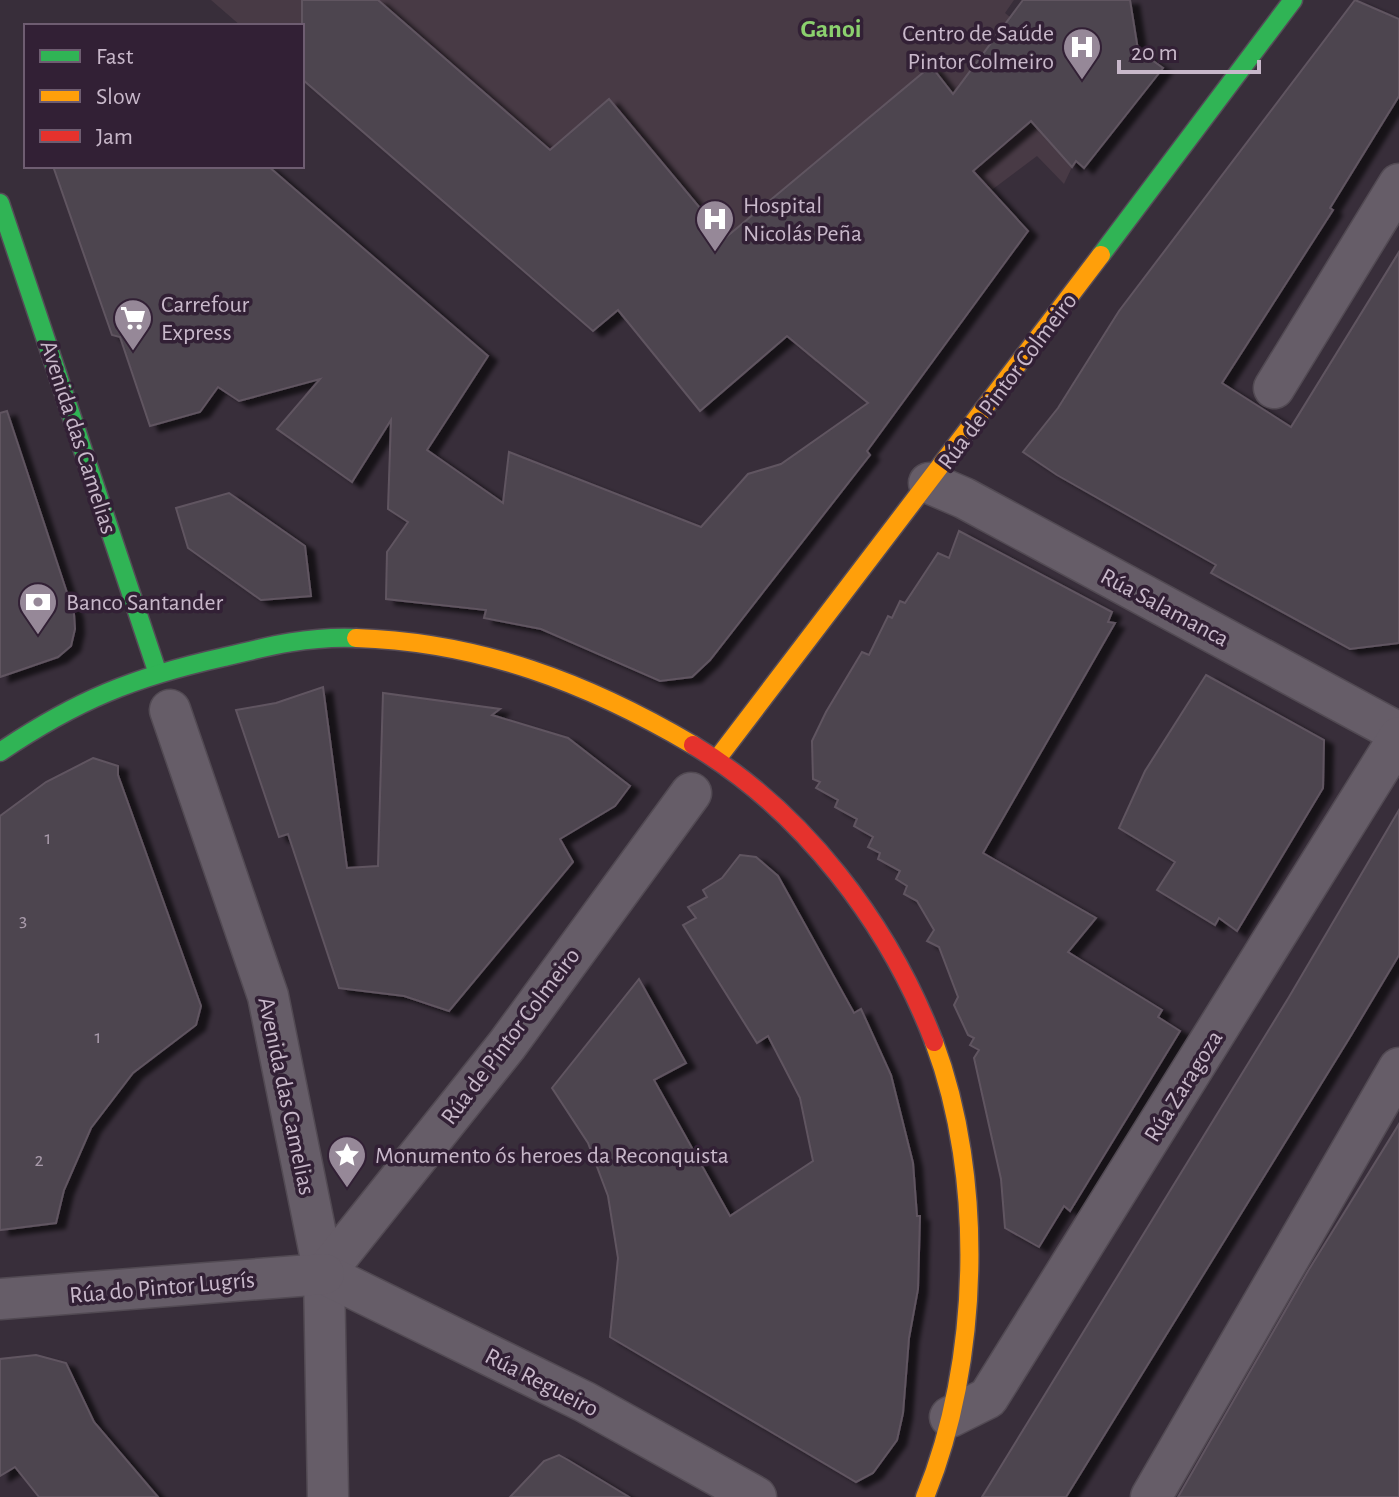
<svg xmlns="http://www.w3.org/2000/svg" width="1399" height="1497" font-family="'Alegreya Sans',sans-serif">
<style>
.medical{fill:#483a45}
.building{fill:#4d444f;stroke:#605561;stroke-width:2;filter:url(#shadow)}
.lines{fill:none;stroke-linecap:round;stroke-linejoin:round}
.street-casing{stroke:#524a53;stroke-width:43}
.fast-casing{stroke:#554b57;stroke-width:21}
.slow-casing{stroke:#554b57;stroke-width:21}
.jam-casing{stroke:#554b57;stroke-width:21}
.street{stroke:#665d68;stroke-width:40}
.fast{stroke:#30b455;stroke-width:18}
.slow{stroke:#ff9f0a;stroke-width:18}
.jam{stroke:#e5322d;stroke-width:18}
.labels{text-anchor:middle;stroke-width:7;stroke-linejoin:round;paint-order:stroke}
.number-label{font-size:20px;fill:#a99bab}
.poi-label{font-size:24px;fill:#c8b8ca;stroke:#322035;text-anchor:start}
.street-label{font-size:24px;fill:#c8b8ca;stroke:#322035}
.neighbourhood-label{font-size:26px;font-weight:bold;fill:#8bd06e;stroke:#322035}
</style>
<defs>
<filter id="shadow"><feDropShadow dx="9" dy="5" stdDeviation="2" flood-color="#0009"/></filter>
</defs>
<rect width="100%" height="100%" fill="#382e3a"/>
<polygon class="medical" points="211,0 1014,0 1005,13 1010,17 995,39 1028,117 1072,167 1064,184 1037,156 985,195 816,362 786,336 700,411 618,311 302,26 241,26"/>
<g class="building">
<polygon points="302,0 378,0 550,150 609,99 725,238 931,66 953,94 1023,0 1130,0 1138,50 1163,68 1084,168 1076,161 1072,167 1031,121 973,171 1028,231 867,451 870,455 710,660 692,677 660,681 541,629 484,618 486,610 386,599 387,552 408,522 388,509 391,420 352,482 277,429 320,379 239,401 218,387 200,412 150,426 120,337 112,335 53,166 268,166 488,356 427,450 503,503 509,452 701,527 748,474 781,464 868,403 787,336 700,411 618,310 593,331 302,79"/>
<polygon points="1355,0 1399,19 1399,96 1330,208 1333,210 1222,383 1291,427 1399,252 1399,643 1350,649 1211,573 1216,565 1057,475 1023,452 1058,408 1119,311"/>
<polygon points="7,411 74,614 75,629 71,646 58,657 0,677 0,413"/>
<polygon points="229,493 305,546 311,596 261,600 188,548 176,508"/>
<polygon points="959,531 1112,612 1108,622 1115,623 983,853 1096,918 1068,952 1162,1010 1158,1017 1180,1031 1070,1211 1064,1206 1039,1247 1005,1228 1001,1179 974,1058 979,1050 970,1045 974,1038 968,1035 954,1005 958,997 939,947 927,941 934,930 917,901 904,894 907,886 896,879 900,871 878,859 880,853 868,847 873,837 854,826 857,819 835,807 838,800 816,788 820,782 813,779 812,741 826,712 862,652 869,655 888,616 892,618 900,601 905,603 938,553 949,558"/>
<polygon points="1206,675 1324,740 1323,788 1237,931 1219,918 1215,925 1157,890 1175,862 1119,828 1145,771"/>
<polygon points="323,687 347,868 378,866 383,693 500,709 492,715 568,738 630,786 615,806 560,839 573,862 449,1011 404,996 339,988 288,834 279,837 236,710 276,703"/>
<polygon points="93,758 118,766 118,775 201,1006 196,1025 133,1073 91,1128 64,1190 56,1223 0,1230 0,816 46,782"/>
<polygon points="1399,810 1399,955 1350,1037 1066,1497 982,1497 1289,997"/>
<polygon points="740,855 756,857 778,876 854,1013 861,1009 891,1075 913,1163 917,1216 920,1216 918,1289 909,1338 903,1413 897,1440 873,1473 856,1482 610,1337 618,1258 608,1196 588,1143 552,1088 639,979 686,1063 654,1080 730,1216 813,1161 800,1098 768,1036 757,1043 683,925 696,918 688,907 707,897 703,890 722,878"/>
<polygon points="1399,1124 1399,1497 1178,1497 1308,1271"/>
<polygon points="36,1355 66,1363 94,1422 158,1497 39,1497 15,1467 0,1476 0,1359"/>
<polygon points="559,1455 568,1460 629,1497 510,1497 544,1461"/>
</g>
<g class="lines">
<defs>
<g id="street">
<polyline points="1274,388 1399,184"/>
<polyline points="929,483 964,498 1399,733"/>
<polyline points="170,710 268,996 324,1274 328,1497"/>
<polyline points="324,1274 507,1045 691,793"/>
<polyline points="324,1274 585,1402 756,1497"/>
<polyline points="0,1299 324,1274"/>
<polyline points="950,1417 988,1398 1399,737"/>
<polyline points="1151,1497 1399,1068"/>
</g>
<g id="fast">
<polyline points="0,203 157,671"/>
<polyline points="1101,255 1293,0"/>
<path d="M0,752C77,700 134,677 224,657C269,646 309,636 356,638"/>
</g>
<g id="slow">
<path d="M356,638C480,642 588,683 693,745"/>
<polyline points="717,759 1101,255"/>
<path d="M925,1497C980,1363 985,1178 934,1042"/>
</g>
<path id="jam" d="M693,745C803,811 889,924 934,1042"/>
</defs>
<use href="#street" class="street-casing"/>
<use href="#fast" class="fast-casing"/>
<use href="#slow" class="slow-casing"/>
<use href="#jam" class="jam-casing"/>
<use href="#street" class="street"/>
<use href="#fast" class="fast"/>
<use href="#slow" class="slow"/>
<use href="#jam" class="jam"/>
</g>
<defs>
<symbol id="hospital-pin" viewBox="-11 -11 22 30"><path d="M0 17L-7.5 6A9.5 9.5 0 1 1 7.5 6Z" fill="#968898" stroke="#322035"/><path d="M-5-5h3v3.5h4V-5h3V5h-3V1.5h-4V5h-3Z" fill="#fff"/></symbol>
<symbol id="supermarket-pin" viewBox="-11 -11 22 30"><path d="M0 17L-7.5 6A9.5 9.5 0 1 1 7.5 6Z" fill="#968898" stroke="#322035"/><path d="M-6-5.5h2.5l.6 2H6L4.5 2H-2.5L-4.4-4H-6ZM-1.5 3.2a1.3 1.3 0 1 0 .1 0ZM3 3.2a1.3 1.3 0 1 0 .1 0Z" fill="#fff"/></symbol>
<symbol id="bank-pin" viewBox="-11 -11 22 30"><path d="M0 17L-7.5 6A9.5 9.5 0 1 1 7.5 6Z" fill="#968898" stroke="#322035"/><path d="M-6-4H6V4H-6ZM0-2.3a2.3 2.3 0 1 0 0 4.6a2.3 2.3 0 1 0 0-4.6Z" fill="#fff"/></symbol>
<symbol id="sight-pin" viewBox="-11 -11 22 30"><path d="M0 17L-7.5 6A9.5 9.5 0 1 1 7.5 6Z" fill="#968898" stroke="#322035"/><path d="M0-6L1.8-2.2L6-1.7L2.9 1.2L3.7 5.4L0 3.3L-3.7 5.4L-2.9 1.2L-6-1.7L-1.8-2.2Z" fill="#fff"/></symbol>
</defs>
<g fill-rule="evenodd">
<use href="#hospital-pin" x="1060" y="25" width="44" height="60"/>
<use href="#hospital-pin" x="693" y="197" width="44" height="60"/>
<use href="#supermarket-pin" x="111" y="296" width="44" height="60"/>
<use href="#bank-pin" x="16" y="580" width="44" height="60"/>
<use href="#sight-pin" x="325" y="1133" width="44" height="60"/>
</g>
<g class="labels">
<g class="number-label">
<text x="48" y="844">1</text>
<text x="23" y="926">3</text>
<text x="98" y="1043">1</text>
<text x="39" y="1166">2</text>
</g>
<g class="poi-label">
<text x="1054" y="41" text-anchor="end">Centro de Saúde<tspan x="1054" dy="28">Pintor Colmeiro</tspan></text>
<text x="743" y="213">Hospital<tspan x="743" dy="28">Nicolás Peña</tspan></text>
<text x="161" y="312">Carrefour<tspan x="161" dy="28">Express</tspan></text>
<text x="66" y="610">Banco Santander</text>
<text x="375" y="1163">Monumento ós heroes da Reconquista</text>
</g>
<g class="street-label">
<text transform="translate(1007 381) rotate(-53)" y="8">Rúa de Pintor Colmeiro</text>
<text transform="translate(79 437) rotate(72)" y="8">Avenida das Camelias</text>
<text transform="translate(1165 607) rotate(28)" y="8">Rúa Salamanca</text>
<text transform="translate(510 1036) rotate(-53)" y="8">Rúa de Pintor Colmeiro</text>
<text transform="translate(1183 1086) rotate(-58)" y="8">Rúa Zaragoza</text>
<text transform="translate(287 1096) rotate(78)" y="8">Avenida das Camelias</text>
<text transform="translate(162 1287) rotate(-5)" y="8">Rúa do Pintor Lugrís</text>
<text transform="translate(542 1382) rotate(27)" y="8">Rúa Regueiro</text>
</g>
<g class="neighbourhood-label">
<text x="831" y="37">Ganoi</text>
</g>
</g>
<rect x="24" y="24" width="280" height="144" fill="#322035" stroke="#6e5d71" stroke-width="2"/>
<rect x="40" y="50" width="40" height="12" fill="#30b455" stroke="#6e5d71" stroke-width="2"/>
<text x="96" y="64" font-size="24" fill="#c8b8ca">Fast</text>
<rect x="40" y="90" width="40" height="12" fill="#ff9f0a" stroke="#6e5d71" stroke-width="2"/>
<text x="96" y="104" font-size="24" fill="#c8b8ca">Slow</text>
<rect x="40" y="130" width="40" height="12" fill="#e5322d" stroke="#6e5d71" stroke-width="2"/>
<text x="96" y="144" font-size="24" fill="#c8b8ca">Jam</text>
<path d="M1119 60v12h140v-12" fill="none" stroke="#c8b8ca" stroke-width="4"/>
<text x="1131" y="60" font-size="24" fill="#c8b8ca" stroke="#322035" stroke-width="6" paint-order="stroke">20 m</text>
</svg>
